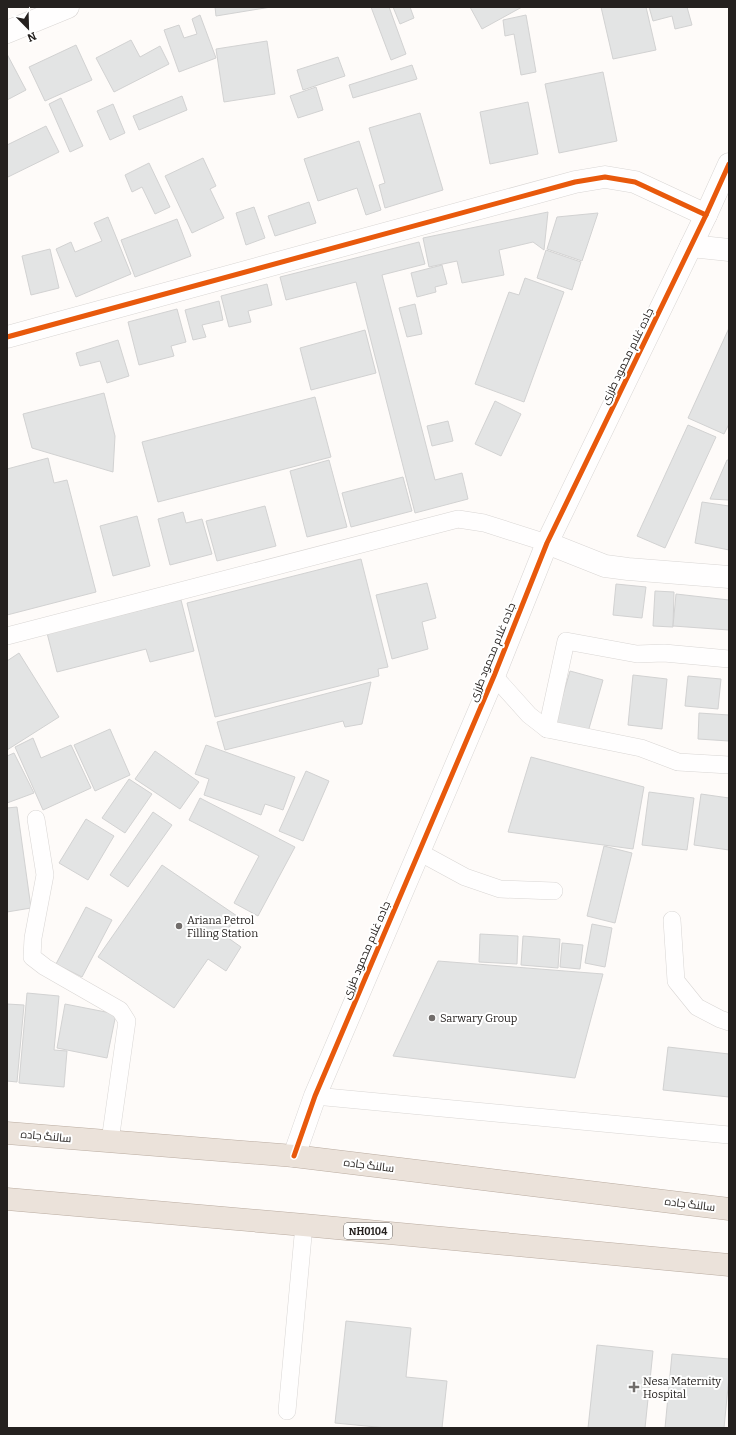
<svg xmlns="http://www.w3.org/2000/svg" width="736" height="1435" font-family="Bitter,Cairo,serif">
<style>
.building{fill:#e3e4e4;stroke:#d2d2d2}
.lines{fill:none;stroke-linecap:round;stroke-linejoin:round}
.service-casing{stroke:#d9d6d4;stroke-width:18}
.minor-casing{stroke:#d9d6d4;stroke-width:23}
.tertiary-casing{stroke:#d9d6d4;stroke-width:23}
.trunk-casing{stroke:#baaca1;stroke-width:23}
.service{stroke:#fffefe;stroke-width:17}
.minor{stroke:#fffefe;stroke-width:22}
.tertiary{stroke:#fffefe;stroke-width:22}
.trunk{stroke:#ebe2da;stroke-width:22}
.cycleway-casing{stroke:#fff;stroke-width:8}
.cycleway{stroke:#e8590c;stroke-width:5}
.poi-dot{fill:#716d6b;stroke:#fff;stroke-width:1.5}
.labels{text-anchor:middle;stroke-width:4;stroke-linejoin:round;paint-order:stroke}
.shield{fill:#fff;stroke:#666462;stroke-width:1}
.shield-label{font-size:10px;font-weight:bold;fill:#25211f}
.street-label{font-size:11px;fill:#25211f;stroke:#fff}
.poi-label{font-size:11px;fill:#25211f;stroke:#fff;text-anchor:start}
</style>
<rect width="100%" height="100%" fill="#fefbf9"/>
<g class="building">
<polygon points="215,7 271,7 216,16"/>
<polygon points="371,7 389,7 406,54 391,60"/>
<polygon points="393,7 410,7 414,18 400,24"/>
<polygon points="470,7 522,7 482,29"/>
<polygon points="601,7 646,7 656,50 613,59"/>
<polygon points="649,7 687,7 692,25 675,29 672,16 653,21"/>
<polygon points="200,15 216,58 179,72 164,30 179,25 184,38 197,34 192,19"/>
<polygon points="526,15 536,72 521,75 514,34 505,36 503,20"/>
<polygon points="131,40 140,57 160,46 169,64 114,92 96,58"/>
<polygon points="267,41 275,94 224,102 216,49"/>
<polygon points="76,45 92,80 45,101 29,67"/>
<polygon points="7,54 26,90 7,100"/>
<polygon points="338,57 345,76 303,90 297,70"/>
<polygon points="412,65 417,79 353,98 349,85"/>
<polygon points="603,72 617,141 559,153 545,84"/>
<polygon points="316,87 323,110 298,118 290,96"/>
<polygon points="182,96 187,110 139,130 133,116"/>
<polygon points="61,98 83,146 70,152 49,104"/>
<polygon points="528,102 538,154 490,164 480,112"/>
<polygon points="113,104 125,133 110,140 97,111"/>
<polygon points="420,113 443,190 385,208 379,185 385,183 369,128"/>
<polygon points="46,126 59,152 8,177 7,175 7,145"/>
<polygon points="359,141 381,210 366,215 357,188 318,201 304,159"/>
<polygon points="203,158 216,186 210,189 224,218 192,233 165,176"/>
<polygon points="149,163 170,207 155,214 142,187 132,192 125,175"/>
<polygon points="309,202 316,223 275,236 268,216"/>
<polygon points="254,207 265,238 246,245 236,213"/>
<polygon points="548,212 544,250 533,242 499,250 504,275 462,283 457,261 429,267 423,238"/>
<polygon points="598,213 582,261 547,249 557,217"/>
<polygon points="108,217 131,274 76,297 56,249 71,242 75,252 102,241 94,223"/>
<polygon points="177,219 191,256 135,277 121,240"/>
<polygon points="419,242 425,264 382,275 435,480 462,473 468,499 415,513 356,282 286,300 280,277"/>
<polygon points="50,249 59,288 31,295 22,256"/>
<polygon points="546,250 581,262 572,290 537,278"/>
<polygon points="442,265 447,284 435,287 436,292 417,297 411,273"/>
<polygon points="525,278 564,292 524,402 475,384 509,292 519,295"/>
<polygon points="267,284 272,305 248,311 251,322 229,327 221,296"/>
<polygon points="219,301 223,320 202,325 206,337 193,340 185,310"/>
<polygon points="415,304 422,334 407,337 399,308"/>
<polygon points="177,309 186,342 171,346 174,356 139,365 128,322"/>
<polygon points="729,328 729,424 724,434 688,418"/>
<polygon points="365,330 376,373 311,390 300,348"/>
<polygon points="118,340 129,376 107,383 100,361 80,366 76,353"/>
<polygon points="104,393 115,436 113,472 32,448 23,414"/>
<polygon points="315,397 331,457 158,502 142,442"/>
<polygon points="495,401 521,414 501,456 475,444"/>
<polygon points="448,421 453,441 432,446 427,426"/>
<polygon points="688,425 716,437 665,548 637,536"/>
<polygon points="48,458 54,483 67,480 96,592 7,615 7,469"/>
<polygon points="329,460 347,527 307,537 290,471"/>
<polygon points="727,460 729,460 729,500 710,499"/>
<polygon points="403,477 412,511 351,527 342,493"/>
<polygon points="702,502 729,506 729,550 695,543"/>
<polygon points="265,506 276,546 217,561 206,521"/>
<polygon points="183,512 186,523 202,519 212,554 170,565 158,519"/>
<polygon points="137,516 150,566 113,576 100,526"/>
<polygon points="361,559 388,667 378,669 379,676 215,717 187,603"/>
<polygon points="427,583 436,618 422,622 428,649 392,659 376,595"/>
<polygon points="616,584 646,587 642,618 613,615"/>
<polygon points="655,591 674,592 673,627 653,626"/>
<polygon points="676,594 729,600 729,630 673,626"/>
<polygon points="181,600 194,651 150,662 146,649 57,672 47,633"/>
<polygon points="19,653 59,717 7,750 7,661"/>
<polygon points="570,671 603,680 588,732 555,722"/>
<polygon points="633,675 667,679 662,729 628,725"/>
<polygon points="688,676 721,679 718,709 685,706"/>
<polygon points="371,682 362,724 345,727 343,721 225,750 217,722"/>
<polygon points="699,713 729,715 729,741 698,739"/>
<polygon points="110,729 130,775 95,791 74,745"/>
<polygon points="33,738 41,758 71,745 91,788 43,810 15,747"/>
<polygon points="206,745 295,777 283,810 265,804 261,815 204,795 209,779 195,774"/>
<polygon points="155,751 199,782 180,809 135,779"/>
<polygon points="14,753 34,793 7,803 7,756"/>
<polygon points="531,757 644,787 633,849 508,832"/>
<polygon points="306,771 329,781 303,841 279,831"/>
<polygon points="129,779 152,794 125,833 102,818"/>
<polygon points="649,792 694,798 687,850 642,845"/>
<polygon points="701,794 729,798 729,850 694,845"/>
<polygon points="200,798 295,847 258,916 234,903 259,856 189,820"/>
<polygon points="17,807 31,908 7,912 7,808"/>
<polygon points="153,812 172,825 128,887 110,875"/>
<polygon points="86,819 114,836 88,880 59,863"/>
<polygon points="604,846 632,853 615,923 587,916"/>
<polygon points="162,865 237,916 224,935 241,947 226,971 208,959 174,1008 98,957"/>
<polygon points="86,907 112,920 82,977 56,964"/>
<polygon points="592,924 612,928 605,967 585,963"/>
<polygon points="480,934 518,936 517,964 479,962"/>
<polygon points="523,936 560,939 558,968 521,965"/>
<polygon points="562,943 583,945 580,969 560,967"/>
<polygon points="438,961 603,974 575,1078 393,1056"/>
<polygon points="27,993 59,996 54,1050 67,1051 64,1087 19,1083"/>
<polygon points="7,1004 24,1005 17,1082 7,1081"/>
<polygon points="65,1004 116,1014 107,1058 57,1048"/>
<polygon points="668,1047 729,1054 729,1097 663,1090"/>
<polygon points="346,1321 411,1328 406,1377 447,1381 442,1428 387,1428 335,1423"/>
<polygon points="597,1345 653,1351 645,1428 588,1428"/>
<polygon points="672,1354 729,1359 729,1377 724,1428 665,1428"/>
</g>
<g class="lines">
<defs>
<g id="service">
<polyline points="7,636 458,519 484,523 547,543"/>
<polyline points="494,676 529,715 547,729 641,748 678,762 729,765"/>
<polyline points="547,729 566,641 637,654 664,653 729,659"/>
<polyline points="36,819 45,875 33,938 32,957 45,967 120,1010 127,1021 110,1141"/>
<polyline points="419,852 465,877 500,889 554,891"/>
<polyline points="672,920 676,981 697,1007 720,1019 729,1022"/>
<polyline points="315,1096 729,1135"/>
<polyline points="287,1411 304,1225"/>
</g>
<g id="minor">
<polyline points="7,32 68,7"/>
<polyline points="691,246 729,250"/>
<polyline points="7,337 575,182 605,177 635,182 706,215"/>
<polyline points="547,543 605,566 628,569 729,577"/>
</g>
<polyline id="tertiary" points="294,1156 315,1096 494,676 547,543 706,215 729,164"/>
<g id="trunk">
<polyline points="7,1133 294,1156 729,1209"/>
<polyline points="7,1199 304,1225 729,1265"/>
</g>
</defs>
<use href="#service" class="service-casing"/>
<use href="#minor" class="minor-casing"/>
<use href="#tertiary" class="tertiary-casing"/>
<use href="#trunk" class="trunk-casing"/>
<use href="#service" class="service"/>
<use href="#minor" class="minor"/>
<use href="#tertiary" class="tertiary"/>
<use href="#trunk" class="trunk"/>
<defs>
<g id="cycleway">
<polyline points="7,337 575,182 605,177 635,182 706,215"/>
<polyline points="294,1156 315,1096 494,676 547,543 706,215 729,164"/>
</g>
</defs>
<use href="#cycleway" class="cycleway-casing"/>
<use href="#cycleway" class="cycleway"/>
</g>
<g class="poi-dot">
<circle cx="179" cy="926" r="4"/>
<circle cx="432" cy="1018" r="4"/>
<path d="M632 1381h4v4h4v4h-4v4h-4v-4h-4v-4h4z"/>
</g>
<g class="labels">
<rect class="shield" x="344" y="1223" width="48" height="16" rx="3"/>
<g class="shield-label">
<text x="368" y="1235">NH0104</text>
</g>
<g class="street-label">
<text transform="translate(627 356) rotate(-64)" y="4">جاده غلام‌ محمود طرزی</text>
<text transform="translate(492 652) rotate(-68)" y="4">جاده غلام‌ محمود طرزی</text>
<text transform="translate(366 950) rotate(-67)" y="4">جاده غلام‌ محمود طرزی</text>
<text transform="translate(46 1136) rotate(5)" y="4">سالنگ جاده</text>
<text transform="translate(369 1165) rotate(7)" y="4">سالنگ جاده</text>
<text transform="translate(690 1204) rotate(7)" y="4">سالنگ جاده</text>
</g>
<g class="poi-label">
<text x="187" y="924">Ariana Petrol<tspan x="187" dy="13">Filling Station</tspan></text>
<text x="440" y="1022">Sarwary Group</text>
<text x="643" y="1385">Nesa Maternity<tspan x="643" dy="13">Hospital</tspan></text>
</g>
</g>
<rect width="736" height="1435" fill="none" stroke="#25211f" stroke-width="16"/>
<g transform="translate(28 28) rotate(157)" stroke="#ffffff" stroke-width="3" paint-order="stroke">
<path d="M0-3L7 15L0 10L-7 15Z" fill="#25211f"/>
<text y="-6" font-size="11" font-weight="bold" text-anchor="middle" fill="#25211f">N</text>
</g>
</svg>
